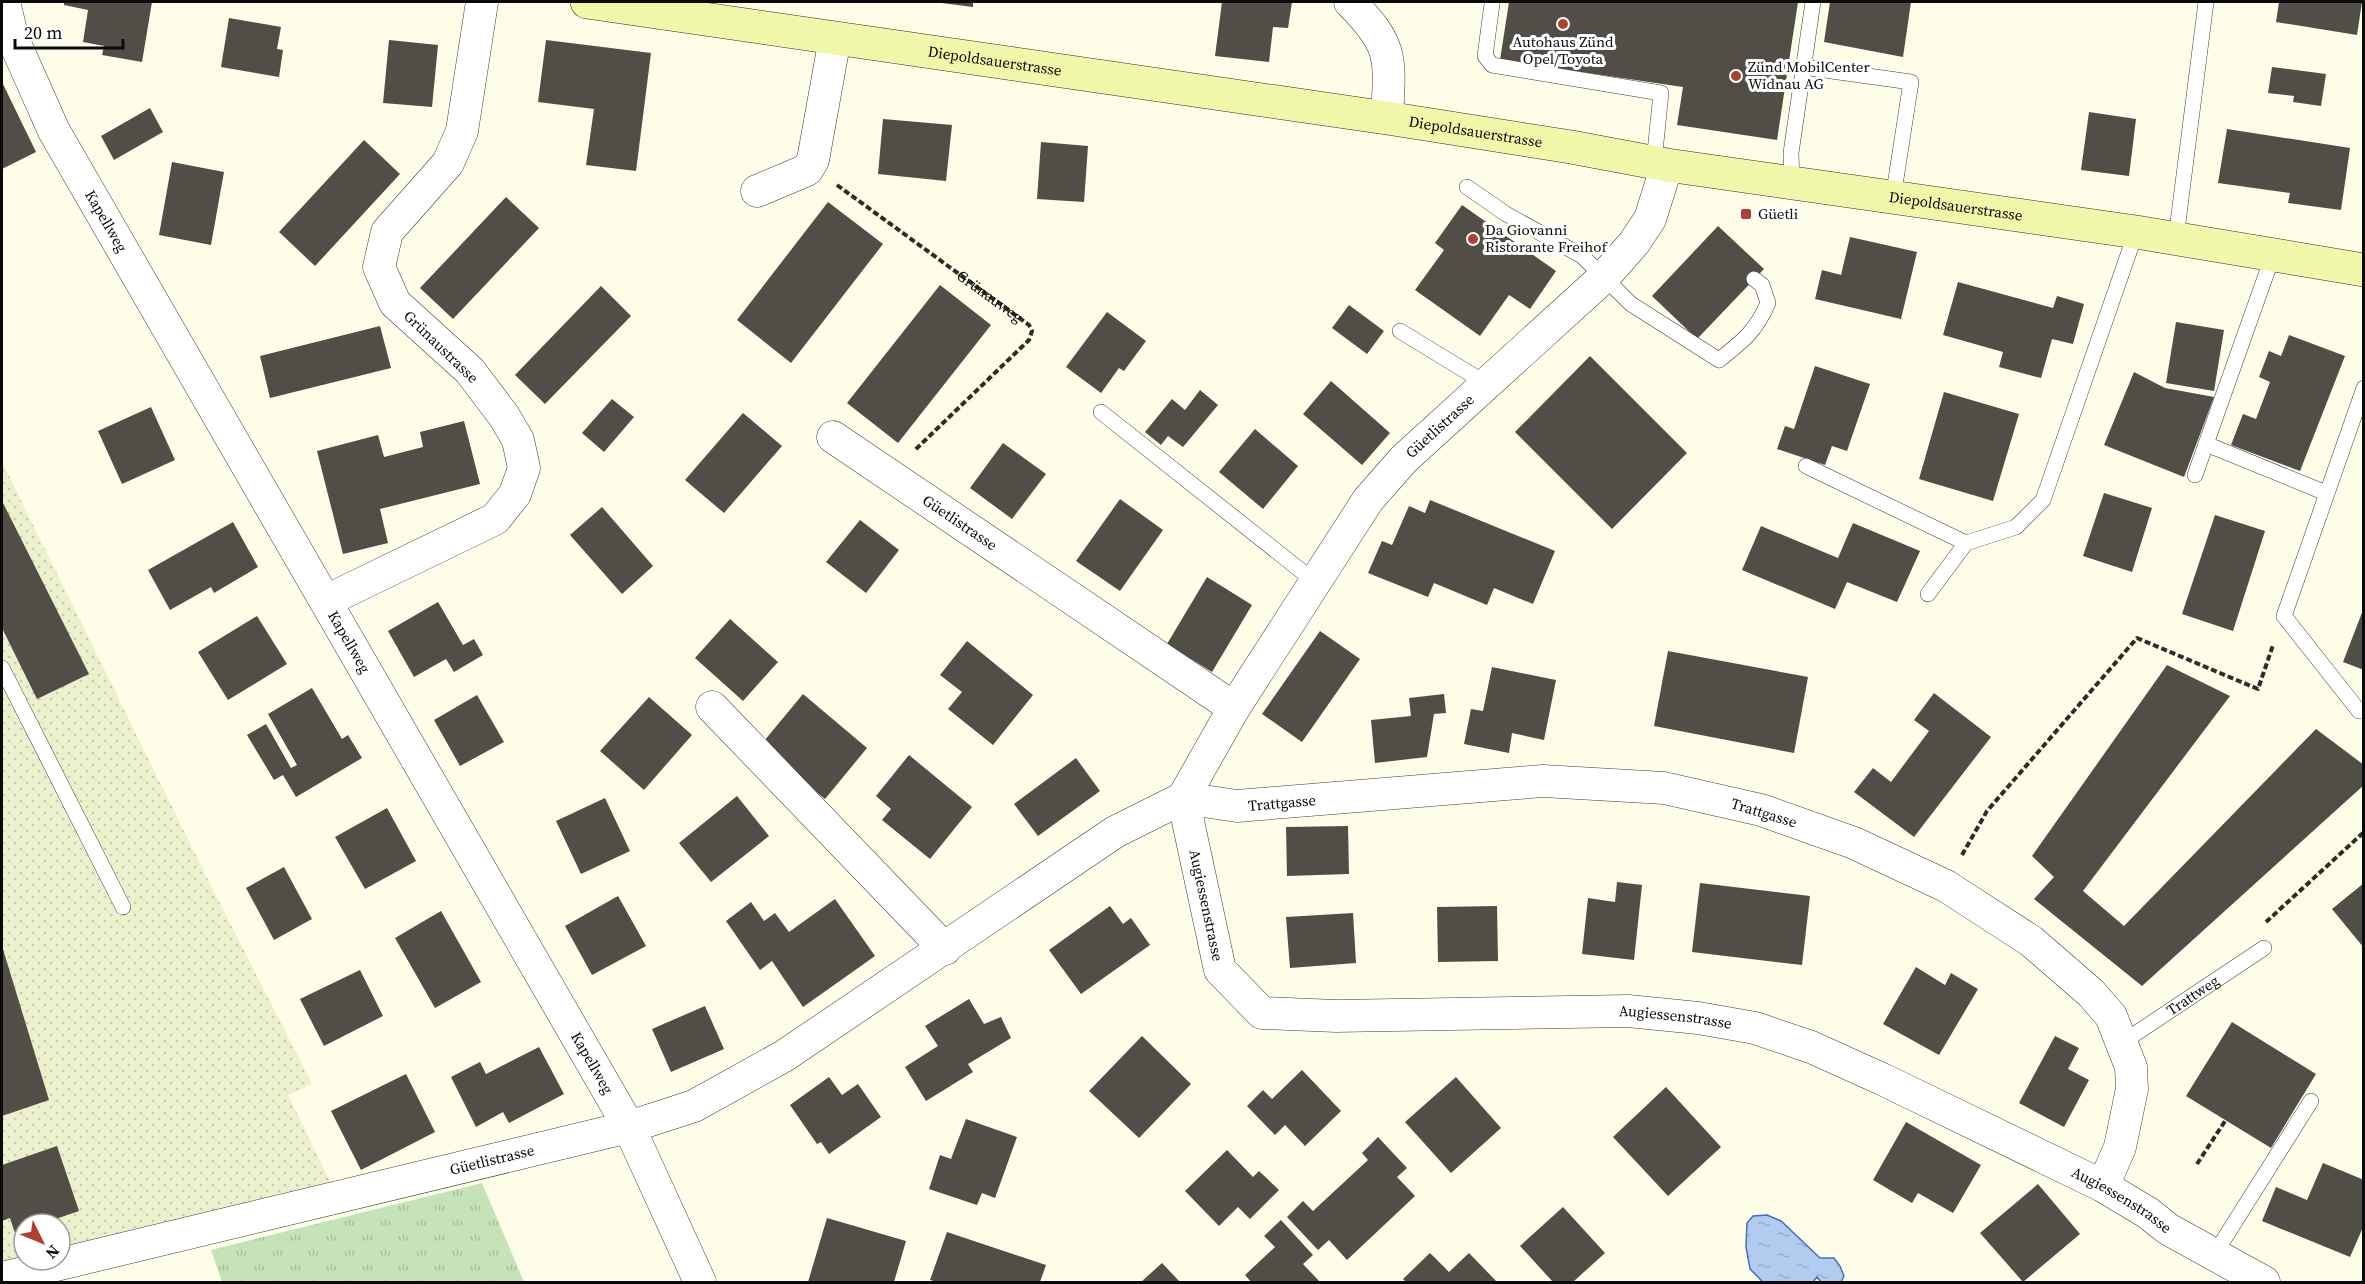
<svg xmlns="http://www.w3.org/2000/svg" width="2365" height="1284" font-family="'Source Serif 4',serif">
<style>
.farmland{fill:url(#farmland-dots)}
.grass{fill:url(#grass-tufts)}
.water{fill:url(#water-ripples);stroke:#4073c0;stroke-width:1.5}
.building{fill:#514d47}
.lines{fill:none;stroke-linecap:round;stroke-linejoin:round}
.lane-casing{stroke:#3d3d3d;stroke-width:16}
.street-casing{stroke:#3d3d3d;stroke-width:33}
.secondary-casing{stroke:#2c2c2c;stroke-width:34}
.path{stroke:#2c2c2c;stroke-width:4;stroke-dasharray:6 3;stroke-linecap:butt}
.lane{stroke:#fff;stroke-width:15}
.street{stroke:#fff;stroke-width:32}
.secondary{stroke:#f0f7a9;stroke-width:33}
.poi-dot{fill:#ac4330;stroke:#fff;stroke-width:2}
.labels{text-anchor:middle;stroke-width:6;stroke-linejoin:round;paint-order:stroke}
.poi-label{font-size:15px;fill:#0a0a0a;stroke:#fff;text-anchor:start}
.street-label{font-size:15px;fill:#0a0a0a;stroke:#fff}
</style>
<defs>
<pattern id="farmland-dots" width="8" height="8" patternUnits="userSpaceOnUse" patternTransform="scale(1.5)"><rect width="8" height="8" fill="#ecf0cc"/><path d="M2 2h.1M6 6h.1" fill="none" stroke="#c9ccae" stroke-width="1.8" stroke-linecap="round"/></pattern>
<pattern id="grass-tufts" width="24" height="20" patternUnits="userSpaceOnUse" patternTransform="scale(1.5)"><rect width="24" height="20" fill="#c5e3b6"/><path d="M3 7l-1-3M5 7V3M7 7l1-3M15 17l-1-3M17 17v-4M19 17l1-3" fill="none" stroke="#a8c19b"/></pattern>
<pattern id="water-ripples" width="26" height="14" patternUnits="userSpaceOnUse" patternTransform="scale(1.5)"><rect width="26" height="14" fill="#b2ccf0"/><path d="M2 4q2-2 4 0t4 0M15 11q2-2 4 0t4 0" fill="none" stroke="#98aecc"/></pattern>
</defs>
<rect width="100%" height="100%" fill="#fdfde8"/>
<polygon class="farmland" points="2,462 208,880 312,1084 288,1095 337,1196 60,1253 60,1224 24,1224 24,1260 44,1260 54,1282 2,1282"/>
<polygon class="grass" points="482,1183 524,1282 222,1282 211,1250"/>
<polygon class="water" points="1767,1215 1781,1221 1820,1258 1834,1258 1840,1266 1844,1276 1841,1282 1821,1282 1817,1277 1813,1282 1763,1282 1750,1269 1746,1247 1747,1223 1753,1216"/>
<g class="building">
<polygon points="64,2 152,2 142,62 102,55 104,46 83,42 88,10 64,5"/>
<polygon points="934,2 973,2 973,7"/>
<polygon points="1222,2 1292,2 1288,28 1273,27 1269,62 1215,56"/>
<polygon points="1509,2 1798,2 1777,140 1677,125 1683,87 1500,60"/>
<polygon points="1830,2 1911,2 1903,57 1824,42"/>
<polygon points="2279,2 2362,2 2357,35 2276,22"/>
<polygon points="229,18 281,27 277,49 283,50 279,77 221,67"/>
<polygon points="389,40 438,45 432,107 383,103"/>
<polygon points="546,40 651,53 636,171 586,165 594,109 538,102"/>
<polygon points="2272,67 2326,74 2321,106 2293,102 2294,96 2268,93"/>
<polygon points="2,82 36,152 2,169"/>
<polygon points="150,108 163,132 114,160 101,136"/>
<polygon points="2089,112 2136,119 2129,176 2081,170"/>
<polygon points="883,119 952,125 946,181 878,174"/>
<polygon points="2227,129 2350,148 2341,210 2288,203 2290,193 2218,183"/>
<polygon points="364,140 400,174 315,266 279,232"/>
<polygon points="1041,142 1088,146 1084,202 1037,199"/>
<polygon points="172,162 224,172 211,245 159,235"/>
<polygon points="506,197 539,228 453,319 420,288"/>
<polygon points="828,202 883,244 791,363 737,320"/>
<polygon points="1462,205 1556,271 1530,309 1509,295 1480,336 1415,290 1444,250 1435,243"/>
<polygon points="1718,226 1764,269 1697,339 1652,296"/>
<polygon points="1850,237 1917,252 1901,319 1815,299 1822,270 1841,275"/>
<polygon points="1958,282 2053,308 2057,296 2084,304 2073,344 2052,339 2041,378 1999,367 2003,352 1943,335"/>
<polygon points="940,285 991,325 898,443 847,403"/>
<polygon points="601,286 631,316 545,404 515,375"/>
<polygon points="1349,305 1384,331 1367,354 1332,328"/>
<polygon points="1107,312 1146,341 1124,371 1119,368 1101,393 1066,367"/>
<polygon points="2176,322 2224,330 2214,391 2166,383"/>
<polygon points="380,326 391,368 270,398 260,356"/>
<polygon points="2289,335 2345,356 2300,471 2231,445 2243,414 2256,419 2270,382 2259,377 2269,351 2281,356"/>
<polygon points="1590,356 1687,453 1612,529 1515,432"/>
<polygon points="1815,366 1870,384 1847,451 1832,446 1825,465 1777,449 1785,426 1794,429"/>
<polygon points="2134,372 2165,388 2214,397 2184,477 2104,445"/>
<polygon points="1331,381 1390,433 1362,465 1303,414"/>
<polygon points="1200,390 1218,405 1183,447 1168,436 1161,445 1145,432 1172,399 1185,410"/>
<polygon points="1944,392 2019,414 1993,501 1919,479"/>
<polygon points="612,399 634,417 604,452 582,433"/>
<polygon points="151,407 175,460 122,484 98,431"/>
<polygon points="743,413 782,446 724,513 685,480"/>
<polygon points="464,421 480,484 380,509 388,543 343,554 317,451 378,435 384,457 423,447 420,432"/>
<polygon points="1255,429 1298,466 1263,509 1219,472"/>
<polygon points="1003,443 1046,474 1012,519 970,488"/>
<polygon points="2104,493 2152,508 2132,572 2083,556"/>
<polygon points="1120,499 1163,530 1120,591 1076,561"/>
<polygon points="1430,500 1555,551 1533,604 1494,588 1487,605 1434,583 1428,597 1368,573 1382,541 1392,545 1409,506 1425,513"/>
<polygon points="2,501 89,674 37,699 2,628"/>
<polygon points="602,507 653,566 622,594 570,535"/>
<polygon points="2215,515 2265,531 2233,631 2182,614"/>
<polygon points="860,520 899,550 866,593 826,562"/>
<polygon points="233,522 258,567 214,593 211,587 170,610 148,570"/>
<polygon points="1853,523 1920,551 1897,602 1847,582 1835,609 1742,570 1761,526 1838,558"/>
<polygon points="1207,577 1252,605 1212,672 1167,644"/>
<polygon points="438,602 463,645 474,639 483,655 454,672 446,659 414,677 388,631"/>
<polygon points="2363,610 2364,610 2364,670 2343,662"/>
<polygon points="257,616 287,664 228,700 198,652"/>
<polygon points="730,619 778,662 743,701 695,658"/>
<polygon points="1320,631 1360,659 1302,742 1262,714"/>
<polygon points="967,641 1033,695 993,745 948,709 962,692 940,675"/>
<polygon points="1668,651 1808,677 1794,753 1654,726"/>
<polygon points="2167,665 2230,696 2083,891 2124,926 2316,729 2364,765 2364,785 2142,986 2034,899 2054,877 2032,856"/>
<polygon points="1492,667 1556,680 1544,740 1512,733 1509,753 1464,744 1471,709 1483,711"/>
<polygon points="312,688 342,739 348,735 362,758 296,797 283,775 274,780 247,735 266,724 291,768 297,765 268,714"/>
<polygon points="1934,693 1991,737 1914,837 1854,792 1873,768 1891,782 1929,731 1914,720"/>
<polygon points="803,694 867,748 825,799 760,746"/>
<polygon points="1444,694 1446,713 1434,714 1427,757 1375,763 1371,720 1411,716 1409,698"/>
<polygon points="477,695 504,742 460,766 434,720"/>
<polygon points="649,697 692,735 644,790 600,751"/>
<polygon points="909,755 972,807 930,859 882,820 891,809 876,796"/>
<polygon points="1076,758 1100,791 1038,836 1014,804"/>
<polygon points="737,796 769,836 711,882 679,843"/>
<polygon points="605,798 630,851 581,874 556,821"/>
<polygon points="387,808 416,861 365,889 335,837"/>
<polygon points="1348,826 1349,874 1287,876 1286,827"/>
<polygon points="284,867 312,919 274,940 246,888"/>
<polygon points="1617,882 1642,885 1634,960 1582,954 1588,898 1615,902"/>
<polygon points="1700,883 1810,896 1802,965 1692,952"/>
<polygon points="2364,883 2364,948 2332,909"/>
<polygon points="618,896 646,946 592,975 565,926"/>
<polygon points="835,899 875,956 803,1007 772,961 760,970 726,921 751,902 764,921 775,913 789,932"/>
<polygon points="1110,906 1123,924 1131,918 1150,945 1081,994 1049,950"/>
<polygon points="1497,906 1498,961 1438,962 1437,907"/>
<polygon points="441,911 481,982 435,1008 395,938"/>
<polygon points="1353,913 1356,963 1290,968 1286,917"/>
<polygon points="2,946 49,1100 2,1116"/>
<polygon points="1916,967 1945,985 1951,973 1978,989 1939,1055 1883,1024"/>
<polygon points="360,970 383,1016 324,1046 300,999"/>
<polygon points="969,999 984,1024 1001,1017 1011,1038 968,1064 973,1072 926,1101 905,1067 938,1046 925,1026"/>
<polygon points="705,1006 724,1049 671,1072 652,1029"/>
<polygon points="2232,1022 2316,1074 2271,1148 2186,1096"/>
<polygon points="1142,1036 1191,1084 1139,1138 1089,1091"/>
<polygon points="2055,1036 2079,1048 2068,1069 2089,1080 2064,1127 2019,1103"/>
<polygon points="539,1047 564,1094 509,1123 503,1112 476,1127 451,1077 480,1062 486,1074"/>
<polygon points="1302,1070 1341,1111 1305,1146 1285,1125 1275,1135 1247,1106 1263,1090 1272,1099"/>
<polygon points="406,1074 435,1132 361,1170 331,1111"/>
<polygon points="829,1077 842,1095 858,1084 881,1117 829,1154 821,1142 817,1144 790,1105"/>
<polygon points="1456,1077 1501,1128 1451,1173 1405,1122"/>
<polygon points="1666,1087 1721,1147 1668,1196 1613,1137"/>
<polygon points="966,1119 1017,1137 995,1198 982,1193 977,1205 929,1189 940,1155 951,1159"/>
<polygon points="1906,1122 1981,1165 1953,1213 1918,1193 1912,1203 1873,1180"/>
<polygon points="1378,1137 1407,1168 1397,1177 1415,1196 1347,1260 1329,1240 1318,1250 1287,1217 1303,1201 1313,1211 1368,1160 1362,1153"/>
<polygon points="57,1146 79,1211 41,1224 24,1224 24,1230 15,1233 10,1218 2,1221 2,1165"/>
<polygon points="1227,1150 1253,1177 1259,1171 1279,1190 1250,1219 1238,1207 1219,1226 1185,1191"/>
<polygon points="2323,1163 2364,1180 2364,1225 2350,1257 2262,1221 2276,1187 2307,1200"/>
<polygon points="2038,1184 2080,1234 2023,1282 1980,1233"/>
<polygon points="1563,1207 1605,1253 1573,1282 1553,1282 1520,1246"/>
<polygon points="827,1218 906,1241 894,1282 808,1282"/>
<polygon points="1281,1220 1313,1255 1303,1264 1320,1282 1251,1282 1245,1275 1275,1247 1264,1236"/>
<polygon points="947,1232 1046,1265 1040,1282 937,1282 930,1280"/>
<polygon points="1430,1253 1449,1272 1469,1253 1497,1282 1406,1282 1403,1279"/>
<polygon points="1162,1263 1180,1282 1141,1282"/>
</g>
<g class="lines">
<defs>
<g id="lane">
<polyline points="1492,4 1485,56 1492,65 1661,93 1654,162"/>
<polyline points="1803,67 1911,82 1893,198"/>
<polyline points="1792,183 1791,153 1813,2"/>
<path d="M1467,187L1506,214L1582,256L1631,304L1719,360C1743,341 1756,331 1768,303L1762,285L1754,279"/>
<polyline points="2176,238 2206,2"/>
<polyline points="1400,331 1487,384"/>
<polyline points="1101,412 1314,581"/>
<polyline points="2206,444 2326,493"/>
<polyline points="1806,466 1966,543 2016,527 2043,500 2136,232"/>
<polyline points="2195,475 2273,255"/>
<polyline points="1928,594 1966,543"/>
<polyline points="2,668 123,907"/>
<polyline points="2359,711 2284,616 2364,388"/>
<path id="s2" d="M2123,1042L2264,948"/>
<polyline points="2214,1255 2311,1101"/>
</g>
<g id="street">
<path id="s3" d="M4,2L13,39L54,131L629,1127L700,1282"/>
<path d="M1350,2C1394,46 1390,58 1387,118"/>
<polyline points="757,191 807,170 813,160 835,38"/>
<path id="s4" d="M833,437L1234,708"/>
<polyline points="326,601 495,519 515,494 524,468 518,440 504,416 470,371 395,303 379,267 387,232 448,163 462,131 482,2"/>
<polyline points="712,707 945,949"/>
<path id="s5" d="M2103,1186L2120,1147L2132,1089L2131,1067L2111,1016L2091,993L2031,941L1946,886L1854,843L1761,810L1664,788L1543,781L1237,806L1183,798L1220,970L1262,1013L1336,1016L1628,1011L1698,1018L1755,1028L1811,1047L1882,1079L2103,1186L2148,1213L2168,1229L2264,1282"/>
<path id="s6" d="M2,1278L629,1127L694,1106L784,1056L1115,832L1183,798L1234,708L1368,500L1404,459L1604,277L1634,243L1650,219L1667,165"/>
</g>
<g id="secondary">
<path id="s7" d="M587,2L1387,118L1571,147L1667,165L2136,232L2364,270"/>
</g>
</defs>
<use href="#lane" class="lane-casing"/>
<use href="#street" class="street-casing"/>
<use href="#secondary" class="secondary-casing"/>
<g class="path">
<path id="s1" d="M837,185L1029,325L1032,331L1029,340L915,450"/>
<polyline points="1962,855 1987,811 2137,638 2258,689 2273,645"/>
<polyline points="2266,922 2364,832"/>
<polyline points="2197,1164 2225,1121"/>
</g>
<use href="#lane" class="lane"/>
<use href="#street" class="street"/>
<use href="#secondary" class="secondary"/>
</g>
<g class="poi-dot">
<circle cx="1563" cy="24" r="6"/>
<circle cx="1736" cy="76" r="6"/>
<rect x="1740" y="208" width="12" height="12" rx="3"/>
<circle cx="1473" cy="239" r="6"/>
</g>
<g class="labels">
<g class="poi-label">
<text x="1563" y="47" text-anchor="middle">Autohaus Zünd<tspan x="1563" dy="17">Opel/Toyota</tspan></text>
<text x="1748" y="72">Zünd MobilCenter<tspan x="1748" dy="17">Widnau AG</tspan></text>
<text x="1758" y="219">Güetli</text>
<text x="1485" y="235">Da Giovanni<tspan x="1485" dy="17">Ristorante Freihof</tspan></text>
</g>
<g class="street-label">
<text dy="5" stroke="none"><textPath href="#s7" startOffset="412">Diepoldsauerstrasse</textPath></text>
<text dy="5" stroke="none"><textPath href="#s7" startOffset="898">Diepoldsauerstrasse</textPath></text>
<text dy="5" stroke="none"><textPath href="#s7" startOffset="1384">Diepoldsauerstrasse</textPath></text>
<text dy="5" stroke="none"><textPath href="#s3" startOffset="243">Kapellweg</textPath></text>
<text dy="5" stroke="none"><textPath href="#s1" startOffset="189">Grünauweg</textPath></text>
<text transform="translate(441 347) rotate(44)" y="5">Grünaustrasse</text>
<text dy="5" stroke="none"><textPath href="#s6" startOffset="1746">Güetlistrasse</textPath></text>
<text dy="5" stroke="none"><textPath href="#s4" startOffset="153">Güetlistrasse</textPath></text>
<text dy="5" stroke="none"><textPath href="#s3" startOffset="729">Kapellweg</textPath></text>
<text transform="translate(1282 803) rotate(-5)" y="5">Trattgasse</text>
<text transform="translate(1764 813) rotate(17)" y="5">Trattgasse</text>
<text dy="5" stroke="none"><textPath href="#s5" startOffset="1282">Augiessenstrasse</textPath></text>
<text dy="5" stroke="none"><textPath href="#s2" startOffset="84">Trattweg</textPath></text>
<text dy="5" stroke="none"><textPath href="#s5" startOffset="1822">Augiessenstrasse</textPath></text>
<text dy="5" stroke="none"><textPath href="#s3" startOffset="1215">Kapellweg</textPath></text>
<text dy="5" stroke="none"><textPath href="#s6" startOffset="504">Güetlistrasse</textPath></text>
<text dy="5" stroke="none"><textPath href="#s5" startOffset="2308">Augiessenstrasse</textPath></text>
</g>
</g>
<rect width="2365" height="1284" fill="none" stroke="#0a0a0a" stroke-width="6"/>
<g transform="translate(42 1242) rotate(133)"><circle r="28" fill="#ffffff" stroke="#9d9d9d" stroke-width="1.5"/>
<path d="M0-4.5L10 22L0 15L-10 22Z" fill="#ac4330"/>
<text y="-9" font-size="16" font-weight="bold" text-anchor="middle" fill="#0a0a0a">N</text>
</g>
<path d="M15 39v9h108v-9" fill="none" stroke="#0a0a0a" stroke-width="3"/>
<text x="24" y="39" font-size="18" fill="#0a0a0a" stroke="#ffffff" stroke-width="4.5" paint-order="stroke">20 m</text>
</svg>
